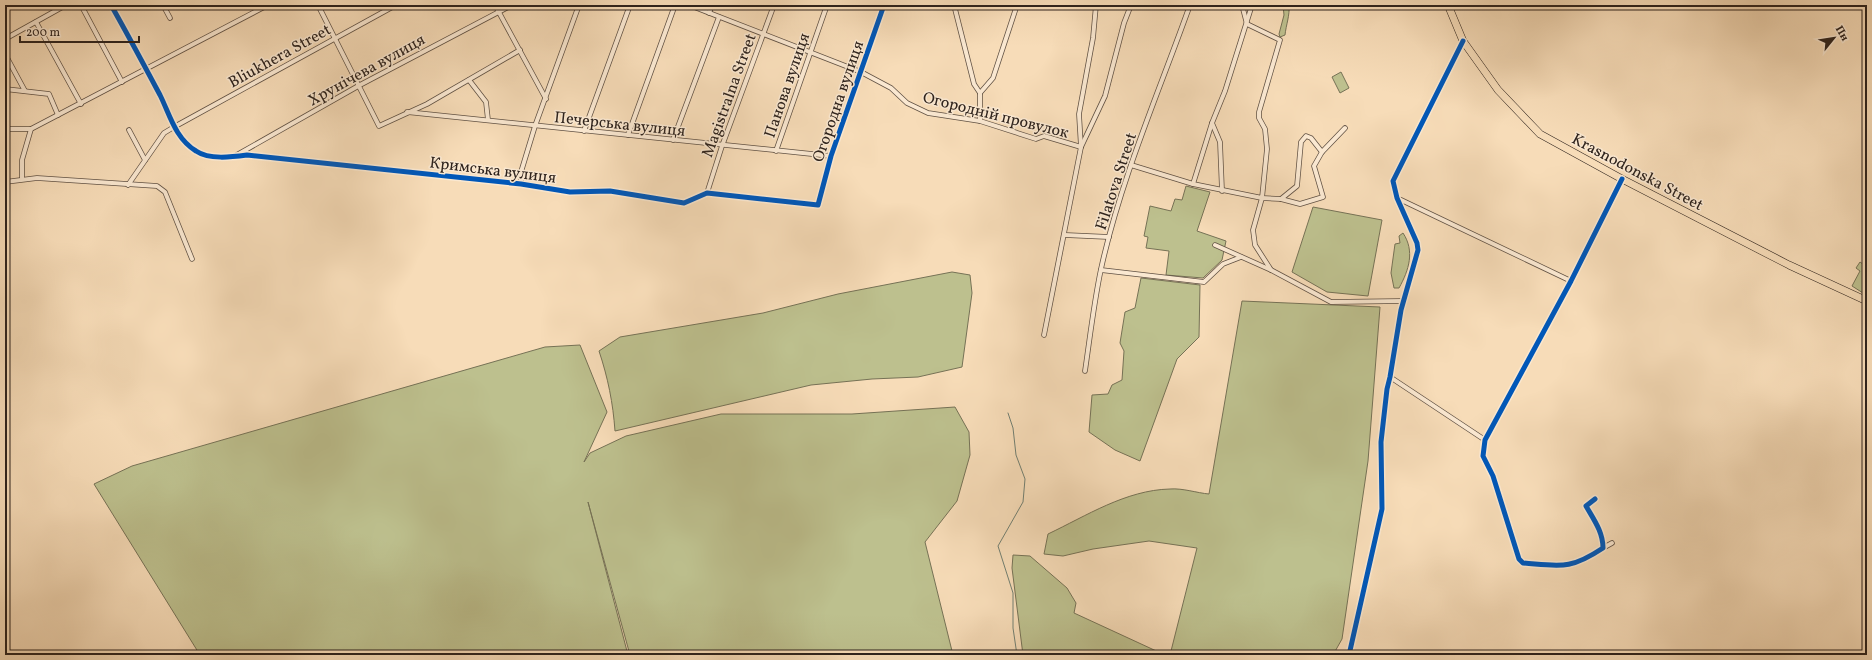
<svg xmlns="http://www.w3.org/2000/svg" width="1872" height="660" font-family="Vollkorn,serif">
<style>
.green{fill:#bdc08e;stroke:#767256}
.lines{fill:none;stroke-linecap:round;stroke-linejoin:round}
.stream{stroke:#717f72;stroke-width:1}
.street-casing{stroke:#605144;stroke-width:5.5}
.primary-casing{stroke:#2e231d;stroke-width:8}
.street{stroke:#fae8d1;stroke-width:4}
.primary{stroke:#f7dcb8;stroke-width:7}
.cycleway-casing{stroke:#fae8d1;stroke-width:8}
.cycleway{stroke:#0057b8;stroke-width:5}
.labels{text-anchor:middle;stroke-width:3;stroke-linejoin:round;paint-order:stroke}
.street-label{font-size:16px;fill:#2e231d;stroke:#fae8d1}
</style>
<rect width="100%" height="100%" fill="#f7dcb8"/>
<filter id="stains"><feTurbulence type="fractalNoise" baseFrequency=".005" numOctaves="4"/><feColorMatrix values="0 0 0 0 .2 0 0 0 0 .09 0 0 0 0 .02 0 0 0 .5 -.17"/></filter>
<radialGradient id="worn" r=".72"><stop offset=".6" stop-color="#630" stop-opacity="0"/><stop offset="1" stop-color="#630" stop-opacity=".3"/></radialGradient>
<g class="green">
<path d="M1283,5H1289C1290,15 1286,25 1285,35L1280,37L1279,34L1284,15Z"/>
<polygon points="1341,72 1349,88 1340,93 1332,77"/>
<polygon points="1186,186 1210,192 1197,231 1226,241 1222,260 1203,278 1166,275 1169,251 1146,248 1148,237 1144,236 1150,206 1171,211 1175,199 1182,200"/>
<polygon points="1313,207 1382,220 1368,296 1327,292 1292,272"/>
<path d="M1403,233C1415,251 1409,270 1399,288H1394L1391,273L1395,244L1400,243L1399,236Z"/>
<polygon points="1860,262 1867,267 1867,286 1863,293 1852,286 1860,271 1856,268"/>
<path d="M952,272L970,275L972,293L962,367L918,377L872,379L811,385L615,431C613,403 608,378 599,351L620,337L763,313L838,294Z"/>
<polygon points="1141,278 1200,285 1199,337 1177,359 1140,461 1115,450 1089,432 1092,395 1108,394 1112,385 1122,380 1124,351 1120,343 1125,312 1135,308"/>
<path d="M1242,301L1380,307L1368,461L1342,639L1333,655H1170L1197,548L1149,541L1093,549L1063,556L1044,554L1048,534C1086,516 1126,490 1170,489C1183,488 1197,493 1209,494Z"/>
<polygon points="580,345 607,412 584,462 590,453 626,436 721,414 852,414 955,407 969,432 970,455 957,501 925,542 953,655 630,655 588,502 628,655 200,655 94,484 132,466 545,347"/>
<polygon points="1013,555 1030,556 1067,588 1076,603 1074,613 1165,655 1023,655 1012,568"/>
</g>
<g class="lines">
<polyline class="stream" points="1008,413 1013,428 1016,455 1025,479 1023,502 998,546 1013,593 1013,628 1017,655"/>
<defs>
<g id="street">
<polyline points="81,5 122,82"/>
<path d="M111,5C128,35 144,65 160,95C170,115 175,138 196,151C209,160 232,157 247,155L521,184L570,192L610,191L684,203L707,193L818,205L831,156L884,5"/>
<polyline points="163,5 170,18"/>
<polyline points="318,5 379,126 427,104 520,50"/>
<polyline points="495,5 546,99"/>
<polyline points="689,5 861,72 891,88 907,103 928,113 980,121 1036,139 1044,136 1081,147"/>
<polyline points="954,5 974,84 980,93 980,121"/>
<polyline points="709,13 712,5"/>
<polyline points="36,22 81,104"/>
<polyline points="5,39 66,5"/>
<polyline points="5,54 25,91"/>
<polyline points="469,80 486,102 488,120"/>
<polyline points="5,89 49,94 58,115"/>
<polyline points="980,93 993,78 1017,5"/>
<polyline points="407,112 831,156"/>
<polyline points="1212,123 1220,142 1222,191"/>
<polyline points="5,129 31,129"/>
<polyline points="129,130 145,160"/>
<polyline points="584,131 630,5"/>
<polyline points="628,135 675,5"/>
<polyline points="673,140 719,17"/>
<polyline points="1081,147 1105,96 1124,23 1131,5"/>
<polyline points="776,151 827,5"/>
<polyline points="235,156 360,85 512,5"/>
<polyline points="1131,165 1193,184 1262,198 1267,149 1265,129 1259,118 1259,112 1280,40 1247,24 1242,5"/>
<polyline points="22,179 22,160 31,129 268,5"/>
<polyline points="5,182 37,178 157,186 165,192 192,259"/>
<polyline points="521,184 521,172 535,126 579,5"/>
<polyline points="1193,184 1212,123 1225,91 1252,5"/>
<polyline points="128,185 164,133 174,127 396,5"/>
<polyline points="707,193 722,146 774,5"/>
<polyline points="1397,198 1571,281"/>
<polyline points="1281,199 1297,186 1301,142 1306,136 1311,138 1322,152"/>
<polyline points="1065,235 1109,237"/>
<polyline points="1215,245 1271,270 1331,302 1403,301"/>
<polyline points="1101,270 1204,282 1223,264 1241,257"/>
<polyline points="1271,270 1255,245 1253,230 1262,198 1281,199 1300,204 1323,197 1314,166 1322,152 1345,128"/>
<polyline points="1044,335 1081,147 1079,114 1093,38 1096,5"/>
<path d="M1085,371C1090,337 1094,302 1101,269C1121,178 1159,92 1190,5"/>
<polyline points="1390,377 1485,440"/>
<path d="M1595,499L1586,506C1594,520 1603,532 1603,548C1570,570 1561,566 1523,563L1519,559L1493,476L1483,456L1485,440L1571,281L1622,179"/>
<polyline points="1603,548 1612,543"/>
<polyline points="1349,655 1382,509 1381,442 1387,389 1390,377 1401,310 1418,250 1417,243 1397,198 1393,181 1463,41"/>
</g>
<polyline id="primary" points="1448,5 1463,41 1498,90 1540,134 1622,179 1789,265 1867,301"/>
</defs>
<use href="#street" class="street-casing"/>
<use href="#primary" class="primary-casing"/>
<use href="#street" class="street"/>
<use href="#primary" class="primary"/>
<defs>
<g id="cycleway">
<path d="M111,5C128,35 144,65 160,95C170,115 175,138 196,151C209,160 232,157 247,155L521,184L570,192L610,191L684,203L707,193L818,205L831,156L884,5"/>
<path d="M1595,499L1586,506C1594,520 1603,532 1603,548C1570,570 1561,566 1523,563L1519,559L1493,476L1483,456L1485,440L1571,281L1622,179"/>
<polyline points="1349,655 1382,509 1381,442 1387,389 1390,377 1401,310 1418,250 1417,243 1397,198 1393,181 1463,41"/>
</g>
</defs>
<use href="#cycleway" class="cycleway-casing"/>
<use href="#cycleway" class="cycleway"/>
</g>
<g class="labels">
<g class="street-label">
<text transform="translate(279 55) rotate(-29)" y="6">Bliukhera Street</text>
<text transform="translate(366 69) rotate(-29)" y="6">Хрунічева вулиця</text>
<text transform="translate(786 85) rotate(-71)" y="6">Панова вулиця</text>
<text transform="translate(728 95) rotate(-70)" y="6">Magistralna Street</text>
<text transform="translate(837 101) rotate(-71)" y="6">Огородна вулиця</text>
<text transform="translate(996 114) rotate(14)" y="6">Огородній провулок</text>
<text transform="translate(620 123) rotate(6)" y="6">Печерська вулиця</text>
<text transform="translate(493 169) rotate(7)" y="6">Кримська вулиця</text>
<text transform="translate(1638 171) rotate(28)" y="6">Krasnodonska Street</text>
<text transform="translate(1115 181) rotate(-72)" y="6">Filatova Street</text>
</g>
</g>
<rect width="1872" height="660" fill="none" stroke="#f7dcb8" stroke-width="20"/>
<rect x="6" y="6" width="1860" height="648" fill="none" stroke="#2e231d" stroke-width="2"/>
<rect x="10" y="10" width="1852" height="640" fill="none" stroke="#2e231d"/>
<g transform="translate(1834 38) rotate(60)" stroke="#fae8d1" stroke-width="3" paint-order="stroke">
<path d="M0-3L7 15L0 10L-7 15Z" fill="#2e231d"/>
<text y="-6" font-size="11" font-weight="bold" text-anchor="middle" fill="#2e231d">Пн</text>
</g>
<path d="M20 36v6h119v-6" fill="none" stroke="#2e231d" stroke-width="2"/>
<text x="26" y="36" font-size="12" fill="#2e231d" stroke="#fae8d1" stroke-width="3" paint-order="stroke">200 m</text>
<rect width="100%" height="100%" filter="url(#stains)"/>
<rect width="100%" height="100%" fill="url(#worn)"/>
</svg>
